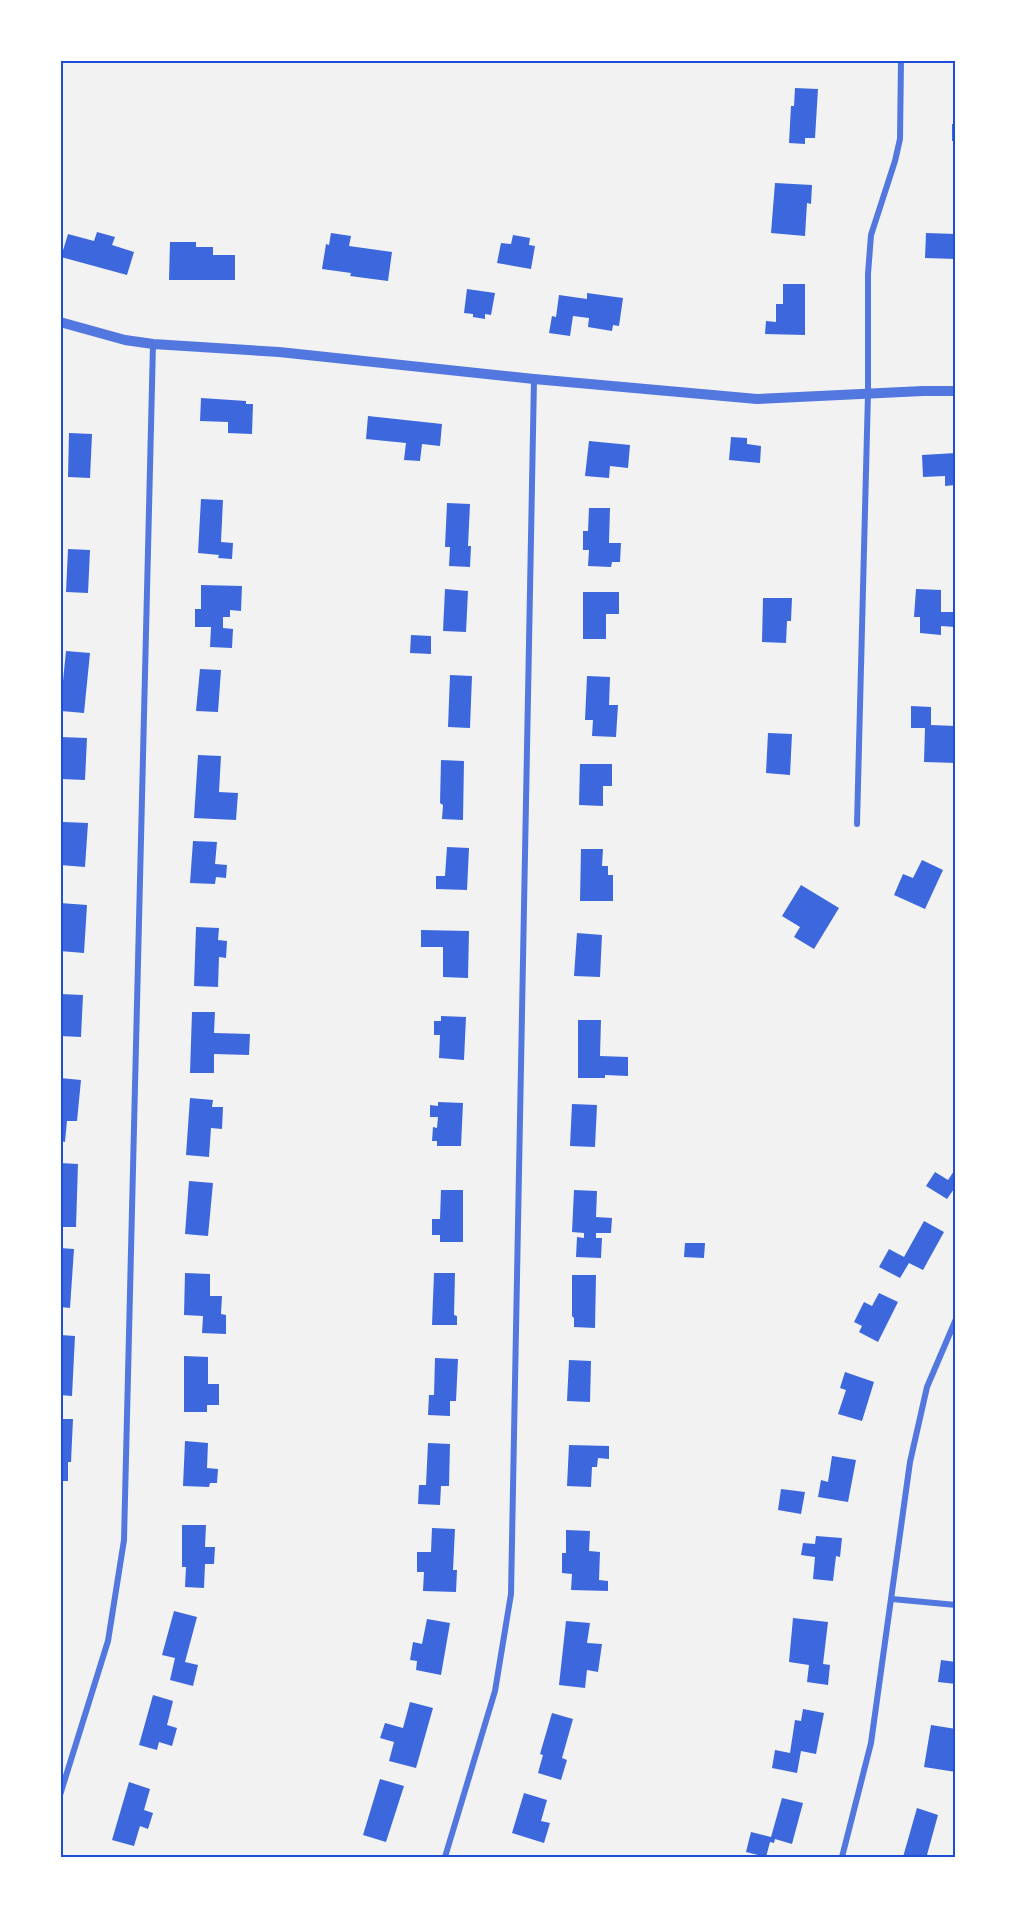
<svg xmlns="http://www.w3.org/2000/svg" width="1016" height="1917" font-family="Poppins,sans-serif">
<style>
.building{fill:#3d67dc}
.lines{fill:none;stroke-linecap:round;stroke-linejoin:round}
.minor{stroke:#5277de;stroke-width:6}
.tertiary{stroke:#5277de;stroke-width:10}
.neatline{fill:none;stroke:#1d4ed8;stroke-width:2}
</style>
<rect width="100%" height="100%" fill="#f2f2f2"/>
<g class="building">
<polygon points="795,88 818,89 815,138 805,138 805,144 789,143 791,106 794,106"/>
<rect x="952" y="124" width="4" height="17"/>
<polygon points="775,183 812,185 811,204 807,203 805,236 771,233"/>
<polygon points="97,232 115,237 112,245 134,252 127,275 61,257 68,234 94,241"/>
<polygon points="331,233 351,236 349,246 392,252 388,281 350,276 351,273 322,269 326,244 329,245"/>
<polygon points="926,233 956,234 956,259 925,258"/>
<polygon points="513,235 530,238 529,245 535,246 531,269 497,263 501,243 511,244"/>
<polygon points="170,242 196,242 196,247 213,247 213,255 235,255 235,280 169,280"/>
<polygon points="783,284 805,284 805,335 765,334 766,321 776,322 776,304 783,304"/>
<polygon points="467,289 495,293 491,315 485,314 485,319 473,317 473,314 464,313"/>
<polygon points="587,293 623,298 619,326 613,325 612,331 588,327 589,318 573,316 570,336 549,333 552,316 556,317 559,295 587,299"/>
<polygon points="201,398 246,401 246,404 253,404 252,434 228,433 228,422 200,421"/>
<polygon points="368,416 442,424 440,446 422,444 420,461 404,460 406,443 366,439"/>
<polygon points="69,433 92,434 90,478 68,477"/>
<polygon points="731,437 747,438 747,444 761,446 760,463 729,460"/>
<polygon points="589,441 630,445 628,468 610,466 609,478 585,476"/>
<polygon points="956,453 956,485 945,486 945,476 923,477 922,455"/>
<polygon points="201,499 223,500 221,542 233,543 232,559 218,558 219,555 198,553"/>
<polygon points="447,503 470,504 468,546 471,546 470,567 449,566 450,547 445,547"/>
<polygon points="589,508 610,508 609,543 621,543 620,562 612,562 611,567 588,566 589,550 583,550 583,531 588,531"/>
<polygon points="68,549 90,550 88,593 66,592"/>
<polygon points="201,585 242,586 241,611 230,610 230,617 223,617 223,628 233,629 232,648 210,647 211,627 195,627 195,609 201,609"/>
<polygon points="445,589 468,591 466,632 443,631"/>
<polygon points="916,589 941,590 941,612 956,612 955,627 941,626 941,635 920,633 920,617 914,617"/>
<polygon points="583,592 619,592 619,614 606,614 606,639 583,639"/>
<polygon points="763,598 792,598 791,621 787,621 786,643 762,642"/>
<polygon points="411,635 431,636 431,654 410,653"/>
<polygon points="66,651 90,653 84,713 61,711 62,693 60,692 60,681 63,681"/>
<polygon points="200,669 221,670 218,712 196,711"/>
<polygon points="450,675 472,676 470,728 448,727"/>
<polygon points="587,676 610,677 609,705 618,705 616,737 592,736 593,720 585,720"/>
<polygon points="911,706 931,707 931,725 956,726 956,763 924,762 925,728 911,728"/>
<polygon points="768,733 792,734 790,775 766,773"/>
<polygon points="60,737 87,738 85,780 62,779 63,754 60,754"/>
<polygon points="198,755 221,756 219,792 238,793 236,820 194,818"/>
<polygon points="441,760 464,761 463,820 442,819 443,805 440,803"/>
<polygon points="580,764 612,764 612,786 603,786 603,806 579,805"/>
<polygon points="63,822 88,823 85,867 60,865"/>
<polygon points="193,841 217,842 215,864 227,865 226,878 216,877 215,884 190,883"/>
<polygon points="447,847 469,848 467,890 436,889 436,876 445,876"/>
<polygon points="581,849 603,849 602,866 608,866 608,875 613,875 613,901 580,901"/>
<polygon points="922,860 943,870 925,909 894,895 903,874 913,878"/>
<polygon points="801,885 839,908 814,949 794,937 800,927 782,916"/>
<polygon points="60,903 87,905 84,953 60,951"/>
<polygon points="196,927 219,928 218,940 227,941 226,958 219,957 218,987 194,986"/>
<polygon points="421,930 469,931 468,978 443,977 443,947 421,947"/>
<polygon points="577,933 602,935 600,977 574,976"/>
<polygon points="60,994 83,995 81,1037 60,1036"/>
<polygon points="192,1012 215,1012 214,1033 250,1034 249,1055 214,1054 214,1073 190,1073"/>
<polygon points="441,1016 466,1017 464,1060 439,1058 440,1035 434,1035 434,1021 441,1021"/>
<polygon points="578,1020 601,1020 600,1056 628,1057 628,1076 605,1075 605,1078 578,1078"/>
<polygon points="60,1078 81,1080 77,1121 67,1121 65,1142 60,1141"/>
<polygon points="190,1098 213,1100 212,1107 223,1107 222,1129 211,1128 209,1157 186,1155"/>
<polygon points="438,1102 463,1103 461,1146 437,1146 437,1141 432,1141 433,1127 437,1128 438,1117 430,1117 430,1105 438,1106"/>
<polygon points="572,1104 597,1105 595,1147 570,1146"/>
<polygon points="60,1163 78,1164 76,1227 60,1227"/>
<polygon points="956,1168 956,1186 947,1199 926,1186 935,1172 948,1180"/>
<polygon points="189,1181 213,1183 208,1236 185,1234"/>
<polygon points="441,1190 463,1190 463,1242 440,1242 440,1235 432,1235 432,1219 440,1219"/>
<polygon points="574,1190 597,1191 596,1217 612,1218 611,1233 596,1233 596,1238 602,1238 601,1258 576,1257 577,1237 584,1238 584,1233 572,1232"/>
<polygon points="924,1221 944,1232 923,1270 909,1263 900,1278 879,1267 889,1249 904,1257"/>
<polygon points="685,1243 705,1243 704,1258 684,1257"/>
<polygon points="60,1248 74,1249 70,1308 60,1307"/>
<polygon points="185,1273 210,1274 210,1296 222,1296 221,1314 226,1315 226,1334 202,1333 203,1316 184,1315"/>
<polygon points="434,1273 455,1273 454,1315 457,1316 457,1325 432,1325"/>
<polygon points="572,1275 596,1275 595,1328 574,1327 574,1318 572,1316"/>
<polygon points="879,1293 898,1302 878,1342 859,1332 862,1326 854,1322 864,1302 872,1306"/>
<polygon points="60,1335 75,1336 72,1396 60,1395"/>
<polygon points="184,1356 208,1357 208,1384 219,1384 219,1405 207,1405 207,1412 184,1412"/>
<polygon points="435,1358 458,1359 456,1401 450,1401 450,1416 428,1415 429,1395 434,1395"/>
<polygon points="569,1360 591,1361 590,1402 567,1401"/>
<polygon points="845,1372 874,1382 862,1421 838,1414 846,1390 840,1388"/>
<polygon points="60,1419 73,1419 71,1462 68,1462 68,1481 60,1481"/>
<polygon points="185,1441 208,1443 207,1468 218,1469 217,1483 210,1483 209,1487 183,1486"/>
<polygon points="428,1443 450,1444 449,1486 441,1486 440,1505 418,1504 419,1485 426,1485"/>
<polygon points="569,1445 609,1446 609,1459 598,1458 597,1467 592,1467 591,1487 567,1486"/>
<polygon points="832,1456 856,1460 848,1502 818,1497 821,1480 828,1482"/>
<polygon points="781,1489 805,1492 801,1514 778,1510"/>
<polygon points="182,1525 206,1525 205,1547 215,1547 214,1564 205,1564 204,1588 185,1587 186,1567 182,1567"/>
<polygon points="432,1528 455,1529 453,1570 457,1570 456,1592 423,1591 424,1572 417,1572 417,1552 431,1552"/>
<polygon points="566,1530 590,1531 589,1551 600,1552 599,1580 608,1581 608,1591 571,1590 572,1574 562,1573 562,1553 566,1553"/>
<polygon points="816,1536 842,1538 840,1557 836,1556 833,1581 813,1579 815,1557 801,1555 803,1543 815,1544"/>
<polygon points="174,1611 197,1617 185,1662 198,1665 193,1686 170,1680 175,1658 162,1655"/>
<polygon points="793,1618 828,1622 823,1664 830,1665 828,1685 807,1682 809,1665 789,1662"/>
<polygon points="427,1619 450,1623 441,1675 416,1670 417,1661 410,1660 413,1642 422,1644"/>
<polygon points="566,1621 590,1623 587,1643 602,1644 598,1672 587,1670 585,1688 559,1685"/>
<polygon points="941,1660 956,1662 956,1684 938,1682"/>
<polygon points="153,1695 173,1701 167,1725 177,1728 172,1746 159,1742 157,1750 139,1745"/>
<polygon points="410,1702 433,1708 416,1768 389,1761 394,1742 380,1738 385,1723 403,1728"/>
<polygon points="803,1709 824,1713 816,1754 801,1751 797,1773 772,1768 775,1750 790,1753 795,1720 801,1721"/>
<polygon points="552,1713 573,1719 562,1758 567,1760 561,1780 538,1773 543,1755 540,1754"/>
<polygon points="931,1725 956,1729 956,1772 924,1767"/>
<polygon points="380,1779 404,1786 386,1842 363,1835"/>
<polygon points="129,1782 150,1789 144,1810 153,1813 148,1829 140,1826 134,1846 112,1840"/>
<polygon points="524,1793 547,1800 541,1821 550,1823 544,1843 512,1833"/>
<polygon points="782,1798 803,1803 792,1844 775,1839 774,1843 770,1842 766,1857 746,1852 751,1832 771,1837"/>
<polygon points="917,1808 938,1815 927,1855 933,1857 903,1857"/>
</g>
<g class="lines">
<g class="minor">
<polyline points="857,824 868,393 868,274 871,235 895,161 900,139 901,60"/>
<polyline points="892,1599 956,1605"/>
<polyline points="60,1795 108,1641 124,1540 153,344"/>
<polyline points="445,1857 495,1691 511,1594 534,379"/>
<polyline points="842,1857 871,1743 910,1462 927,1387 956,1319"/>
</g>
<polyline class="tertiary" points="60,322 125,340 153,344 279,352 534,379 757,399 923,391 956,391"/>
</g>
<rect width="1016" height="1917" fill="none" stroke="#ffffff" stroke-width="123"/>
<rect x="62" y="62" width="892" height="1794" class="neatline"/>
</svg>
